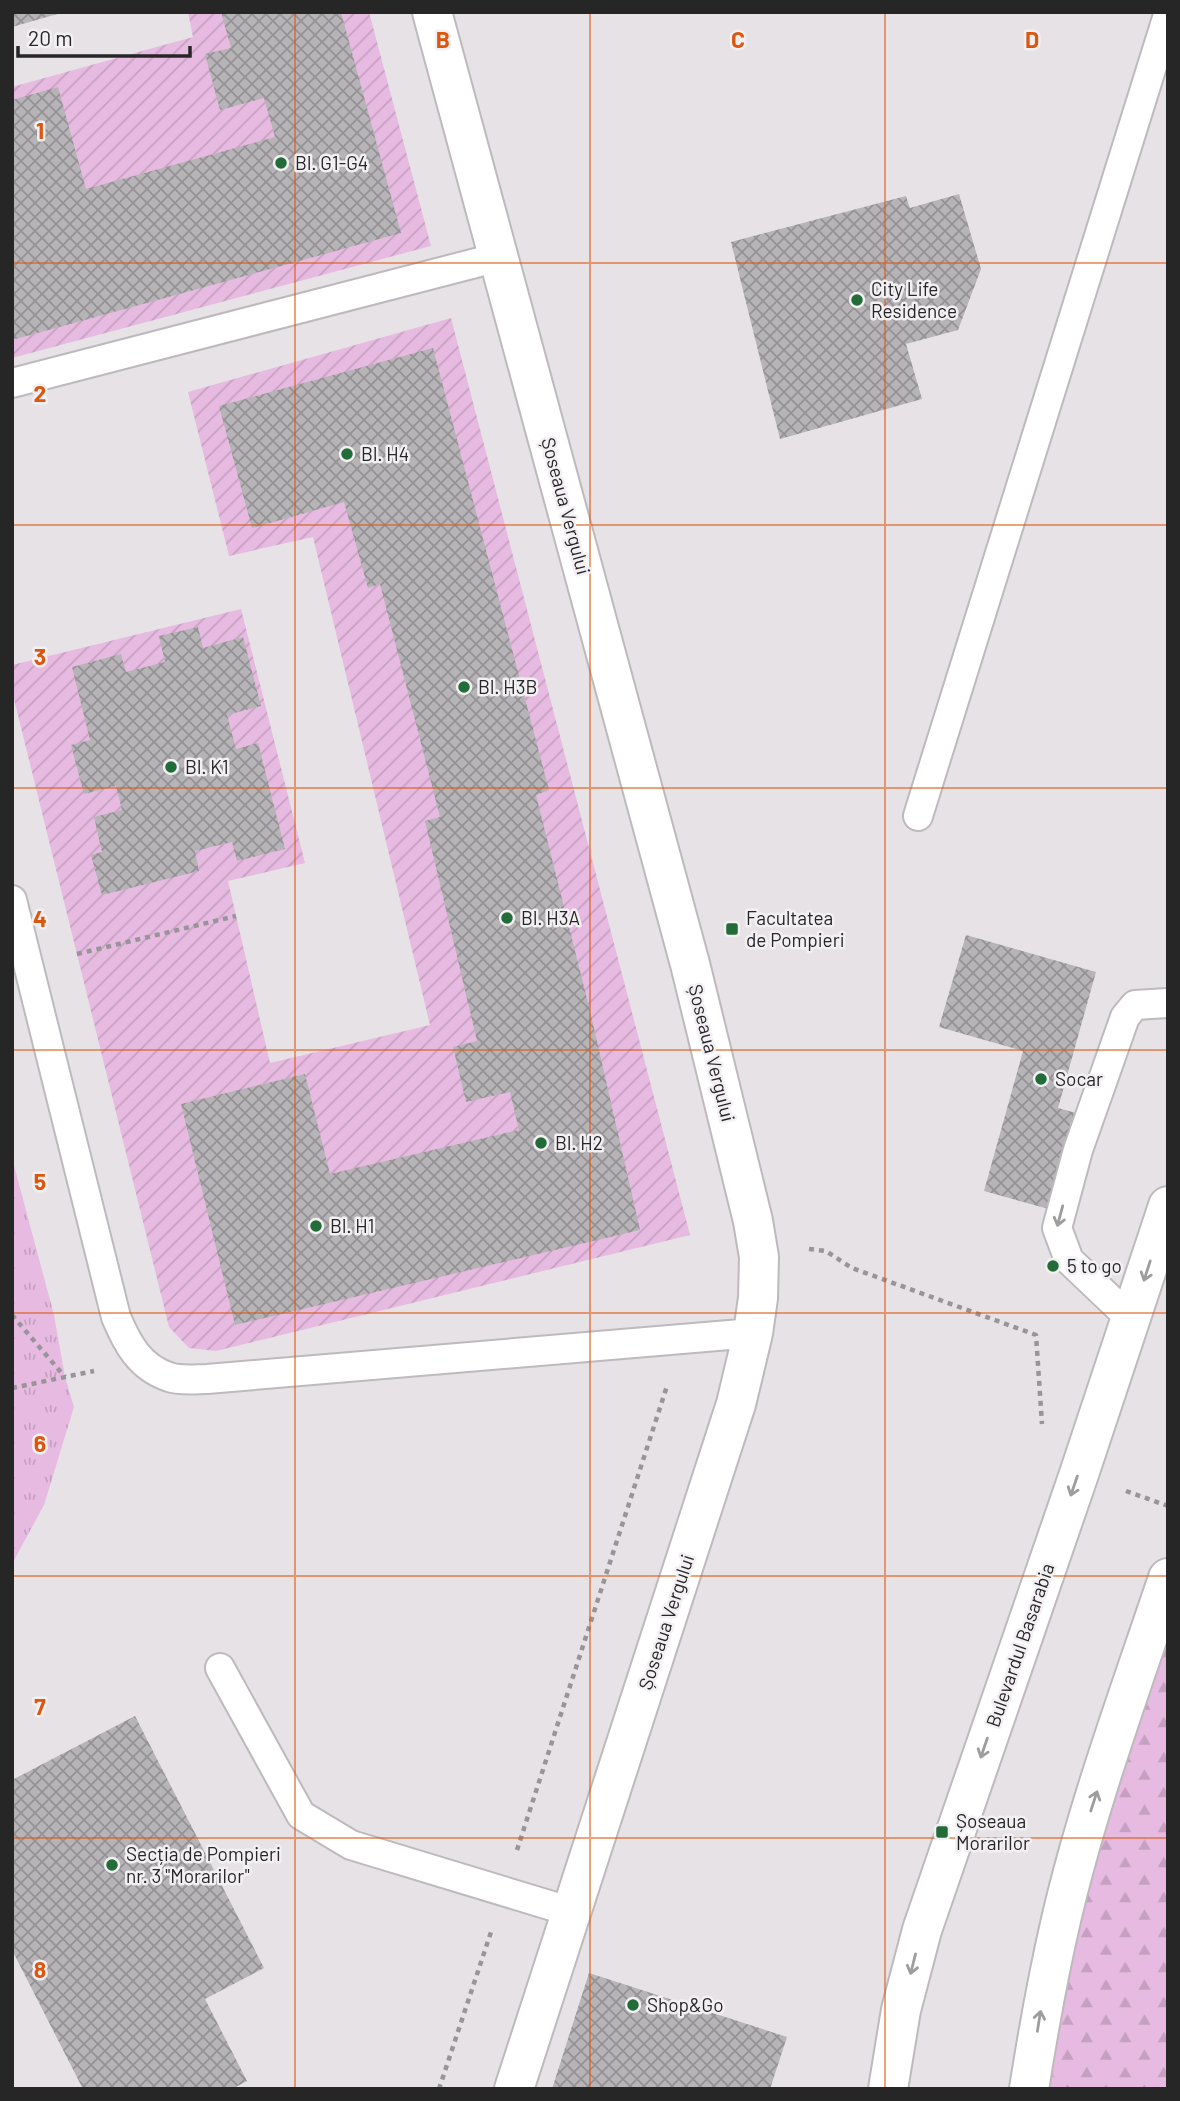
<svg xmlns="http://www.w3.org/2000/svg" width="1180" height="2101" font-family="Barlow,sans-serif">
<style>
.forest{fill:url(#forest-firs)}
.park{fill:url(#park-tufts)}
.garden{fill:url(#garden-furrows)}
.building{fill:url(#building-cross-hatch)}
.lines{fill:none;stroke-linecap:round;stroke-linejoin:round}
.lane-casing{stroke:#bdb9bc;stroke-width:32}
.secondary-casing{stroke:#bdb9bc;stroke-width:42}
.primary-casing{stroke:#bdb9bc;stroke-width:42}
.path{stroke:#989598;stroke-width:4.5;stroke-dasharray:5 5;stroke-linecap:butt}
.lane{stroke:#fff;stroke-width:28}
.secondary{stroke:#fff;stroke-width:38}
.primary{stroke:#fff;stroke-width:38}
.oneway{stroke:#9e9d9e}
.grid{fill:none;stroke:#de560d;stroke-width:2;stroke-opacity:0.55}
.poi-dot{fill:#226c3a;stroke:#f3f0f3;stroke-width:2.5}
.labels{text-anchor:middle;stroke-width:5;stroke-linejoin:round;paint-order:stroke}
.poi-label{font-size:19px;fill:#272627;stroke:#f3f0f3;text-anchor:start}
.street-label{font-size:19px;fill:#272627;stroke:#f3f0f3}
.grid-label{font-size:23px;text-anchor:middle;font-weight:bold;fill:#de560d;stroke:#f3f0f3;stroke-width:5;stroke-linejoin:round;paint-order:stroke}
</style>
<defs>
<pattern id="forest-firs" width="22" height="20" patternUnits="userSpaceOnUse" patternTransform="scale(1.75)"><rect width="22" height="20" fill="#e7bae1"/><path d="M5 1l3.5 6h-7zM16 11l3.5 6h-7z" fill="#c6a0c1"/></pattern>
<pattern id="park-tufts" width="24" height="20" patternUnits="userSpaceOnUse" patternTransform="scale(1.75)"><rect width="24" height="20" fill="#e7bae1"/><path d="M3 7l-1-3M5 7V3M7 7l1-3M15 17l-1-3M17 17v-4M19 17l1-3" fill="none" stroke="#c6a0c1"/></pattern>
<pattern id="garden-furrows" width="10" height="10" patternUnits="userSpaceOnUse" patternTransform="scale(1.75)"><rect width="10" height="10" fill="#e7bae1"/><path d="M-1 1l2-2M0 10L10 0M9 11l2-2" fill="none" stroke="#c6a0c1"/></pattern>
<pattern id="building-cross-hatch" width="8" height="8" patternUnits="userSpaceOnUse" patternTransform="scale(1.75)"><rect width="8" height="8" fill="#b7b4b7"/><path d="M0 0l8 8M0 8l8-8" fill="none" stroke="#959295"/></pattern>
</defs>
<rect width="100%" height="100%" fill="#e6e2e6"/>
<polygon class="forest" points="1168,1632 1168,2089 1044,2089 1061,1980 1103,1834"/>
<polygon class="park" points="12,1158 54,1315 65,1377 74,1407 44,1505 12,1564"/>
<g class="garden">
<polygon points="188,12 369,12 431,246 12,358 12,87 193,37"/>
<polygon points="451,318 690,1235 216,1351 189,1348 169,1327 12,691 12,665 241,609 305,863 228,881 270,1063 430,1025 313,537 229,556 188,392"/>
</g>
<g class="building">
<polygon points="12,12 61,12 61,13 12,27"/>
<polygon points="221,12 341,12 401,233 12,340 12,100 58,87 86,189 275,137 264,98 220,110 205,54 231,48"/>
<polygon points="959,194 981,269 958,330 906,344 922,399 780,439 731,242 906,196 910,208"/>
<polygon points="433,348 549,790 536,795 591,1015 640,1230 235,1325 181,1104 305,1074 330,1174 519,1130 510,1092 466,1102 453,1047 477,1041 425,821 440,817 380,584 368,588 344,502 252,528 219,406"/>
<polygon points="198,627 203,648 243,637 261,706 227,715 236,749 258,743 285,849 237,861 232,842 195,851 199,871 102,895 91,855 102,852 94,817 122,810 116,786 84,794 71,745 90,740 72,667 121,654 126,672 165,662 159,636"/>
<polygon points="966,935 1096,972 1058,1108 1101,1120 1074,1216 984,1191 1023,1051 939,1027"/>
<polygon points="135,1716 264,1968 205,1999 247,2081 232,2089 83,2089 12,1950 12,1780"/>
<polygon points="589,1973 787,2037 770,2089 552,2089"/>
</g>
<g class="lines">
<defs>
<g id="lane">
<polyline points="12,383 499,257"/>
<polyline points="918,816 1168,15"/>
<path d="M12,900L116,1317C127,1343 139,1367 169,1377C180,1381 196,1379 207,1379L753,1333"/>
<polyline points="1131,1319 1069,1260 1057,1228 1078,1150 1125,1017 1135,1005 1168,1003"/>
<polyline points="220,1668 301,1815 351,1845 572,1912"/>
</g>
<g id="secondary">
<polyline points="888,2089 901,2010 922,1930 1079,1474 1168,1206"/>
<path d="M1029,2089C1038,2032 1048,1976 1061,1920C1088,1804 1130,1691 1168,1578"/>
</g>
<polyline id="primary" points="432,12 690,964 753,1221 759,1257 758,1298 753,1333 736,1404 514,2089"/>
</defs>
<use href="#lane" class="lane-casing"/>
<use href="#secondary" class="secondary-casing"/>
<use href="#primary" class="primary-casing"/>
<g class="path">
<polyline points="77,954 236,916"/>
<polyline points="809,1249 826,1251 852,1268 1036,1335 1042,1424"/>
<polyline points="12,1315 65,1377"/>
<polyline points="12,1388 94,1371"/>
<polyline points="1126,1491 1168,1506"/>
<polyline points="517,1850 667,1386"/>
<polyline points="439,2089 491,1932"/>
</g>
<use href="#lane" class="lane"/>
<use href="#secondary" class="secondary"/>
<use href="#primary" class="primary"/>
</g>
<defs><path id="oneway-shaft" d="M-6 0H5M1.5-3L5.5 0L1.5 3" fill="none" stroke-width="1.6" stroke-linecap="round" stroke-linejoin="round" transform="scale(1.75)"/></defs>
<g class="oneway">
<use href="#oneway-shaft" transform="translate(1060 1216) rotate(105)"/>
<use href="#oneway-shaft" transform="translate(1147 1271) rotate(108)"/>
<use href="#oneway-shaft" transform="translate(1074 1486) rotate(109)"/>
<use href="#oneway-shaft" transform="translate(984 1748) rotate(109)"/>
<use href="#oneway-shaft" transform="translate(1094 1801) rotate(-72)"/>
<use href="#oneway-shaft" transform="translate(913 1964) rotate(104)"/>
<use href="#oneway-shaft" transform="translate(1039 2021) rotate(-81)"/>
</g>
<path class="grid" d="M295,12V2089M590,12V2089M885,12V2089M12,263H1168M12,525H1168M12,788H1168M12,1050H1168M12,1313H1168M12,1576H1168M12,1838H1168"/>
<g class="poi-dot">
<circle cx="281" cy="163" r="7"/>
<circle cx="857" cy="300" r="7"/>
<circle cx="347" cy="454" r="7"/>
<circle cx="464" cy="687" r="7"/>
<circle cx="171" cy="767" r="7"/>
<circle cx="507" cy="918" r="7"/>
<rect x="725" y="922" width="14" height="14" rx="3.5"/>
<circle cx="1041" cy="1079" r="7"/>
<circle cx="541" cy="1143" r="7"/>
<circle cx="316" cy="1226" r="7"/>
<circle cx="1053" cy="1266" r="7"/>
<rect x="935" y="1825" width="14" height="14" rx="3.5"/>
<circle cx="112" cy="1865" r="7"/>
<circle cx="633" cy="2005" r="7"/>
</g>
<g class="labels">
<g class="poi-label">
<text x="295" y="170">Bl. G1-G4</text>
<text x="871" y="296">City Life<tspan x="871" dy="22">Residence</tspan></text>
<text x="361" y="461">Bl. H4</text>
<text x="478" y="694">Bl. H3B</text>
<text x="185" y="774">Bl. K1</text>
<text x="521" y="925">Bl. H3A</text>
<text x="746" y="925">Facultatea<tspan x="746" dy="22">de Pompieri</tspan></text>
<text x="1055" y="1086">Socar</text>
<text x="555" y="1150">Bl. H2</text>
<text x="330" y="1233">Bl. H1</text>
<text x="1067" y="1273">5 to go</text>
<text x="956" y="1828">Șoseaua<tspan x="956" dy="22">Morarilor</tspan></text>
<text x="126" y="1861">Secția de Pompieri<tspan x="126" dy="22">nr. 3 "Morarilor"</tspan></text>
<text x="647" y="2012">Shop&amp;Go</text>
</g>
<g class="street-label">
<text transform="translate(566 506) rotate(75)" y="7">Șoseaua Vergului</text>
<text transform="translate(712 1053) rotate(76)" y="7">Șoseaua Vergului</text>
<text transform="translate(666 1622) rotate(-72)" y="7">Șoseaua Vergului</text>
<text transform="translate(1020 1645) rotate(-71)" y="7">Bulevardul Basarabia</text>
</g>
</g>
<g class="grid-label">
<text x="443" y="48">B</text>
<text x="738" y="48">C</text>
<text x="1032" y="48">D</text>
<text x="40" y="139">1</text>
<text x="40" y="402">2</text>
<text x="40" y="665">3</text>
<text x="40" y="927">4</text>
<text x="40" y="1190">5</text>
<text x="40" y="1452">6</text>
<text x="40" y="1715">7</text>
<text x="40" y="1978">8</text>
</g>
<rect width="1180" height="2101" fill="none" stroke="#272627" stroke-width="28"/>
<path d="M18 46v10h172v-10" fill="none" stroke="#272627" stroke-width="3.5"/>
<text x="28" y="46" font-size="21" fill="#272627" stroke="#f3f0f3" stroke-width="5" paint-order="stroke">20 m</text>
</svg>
